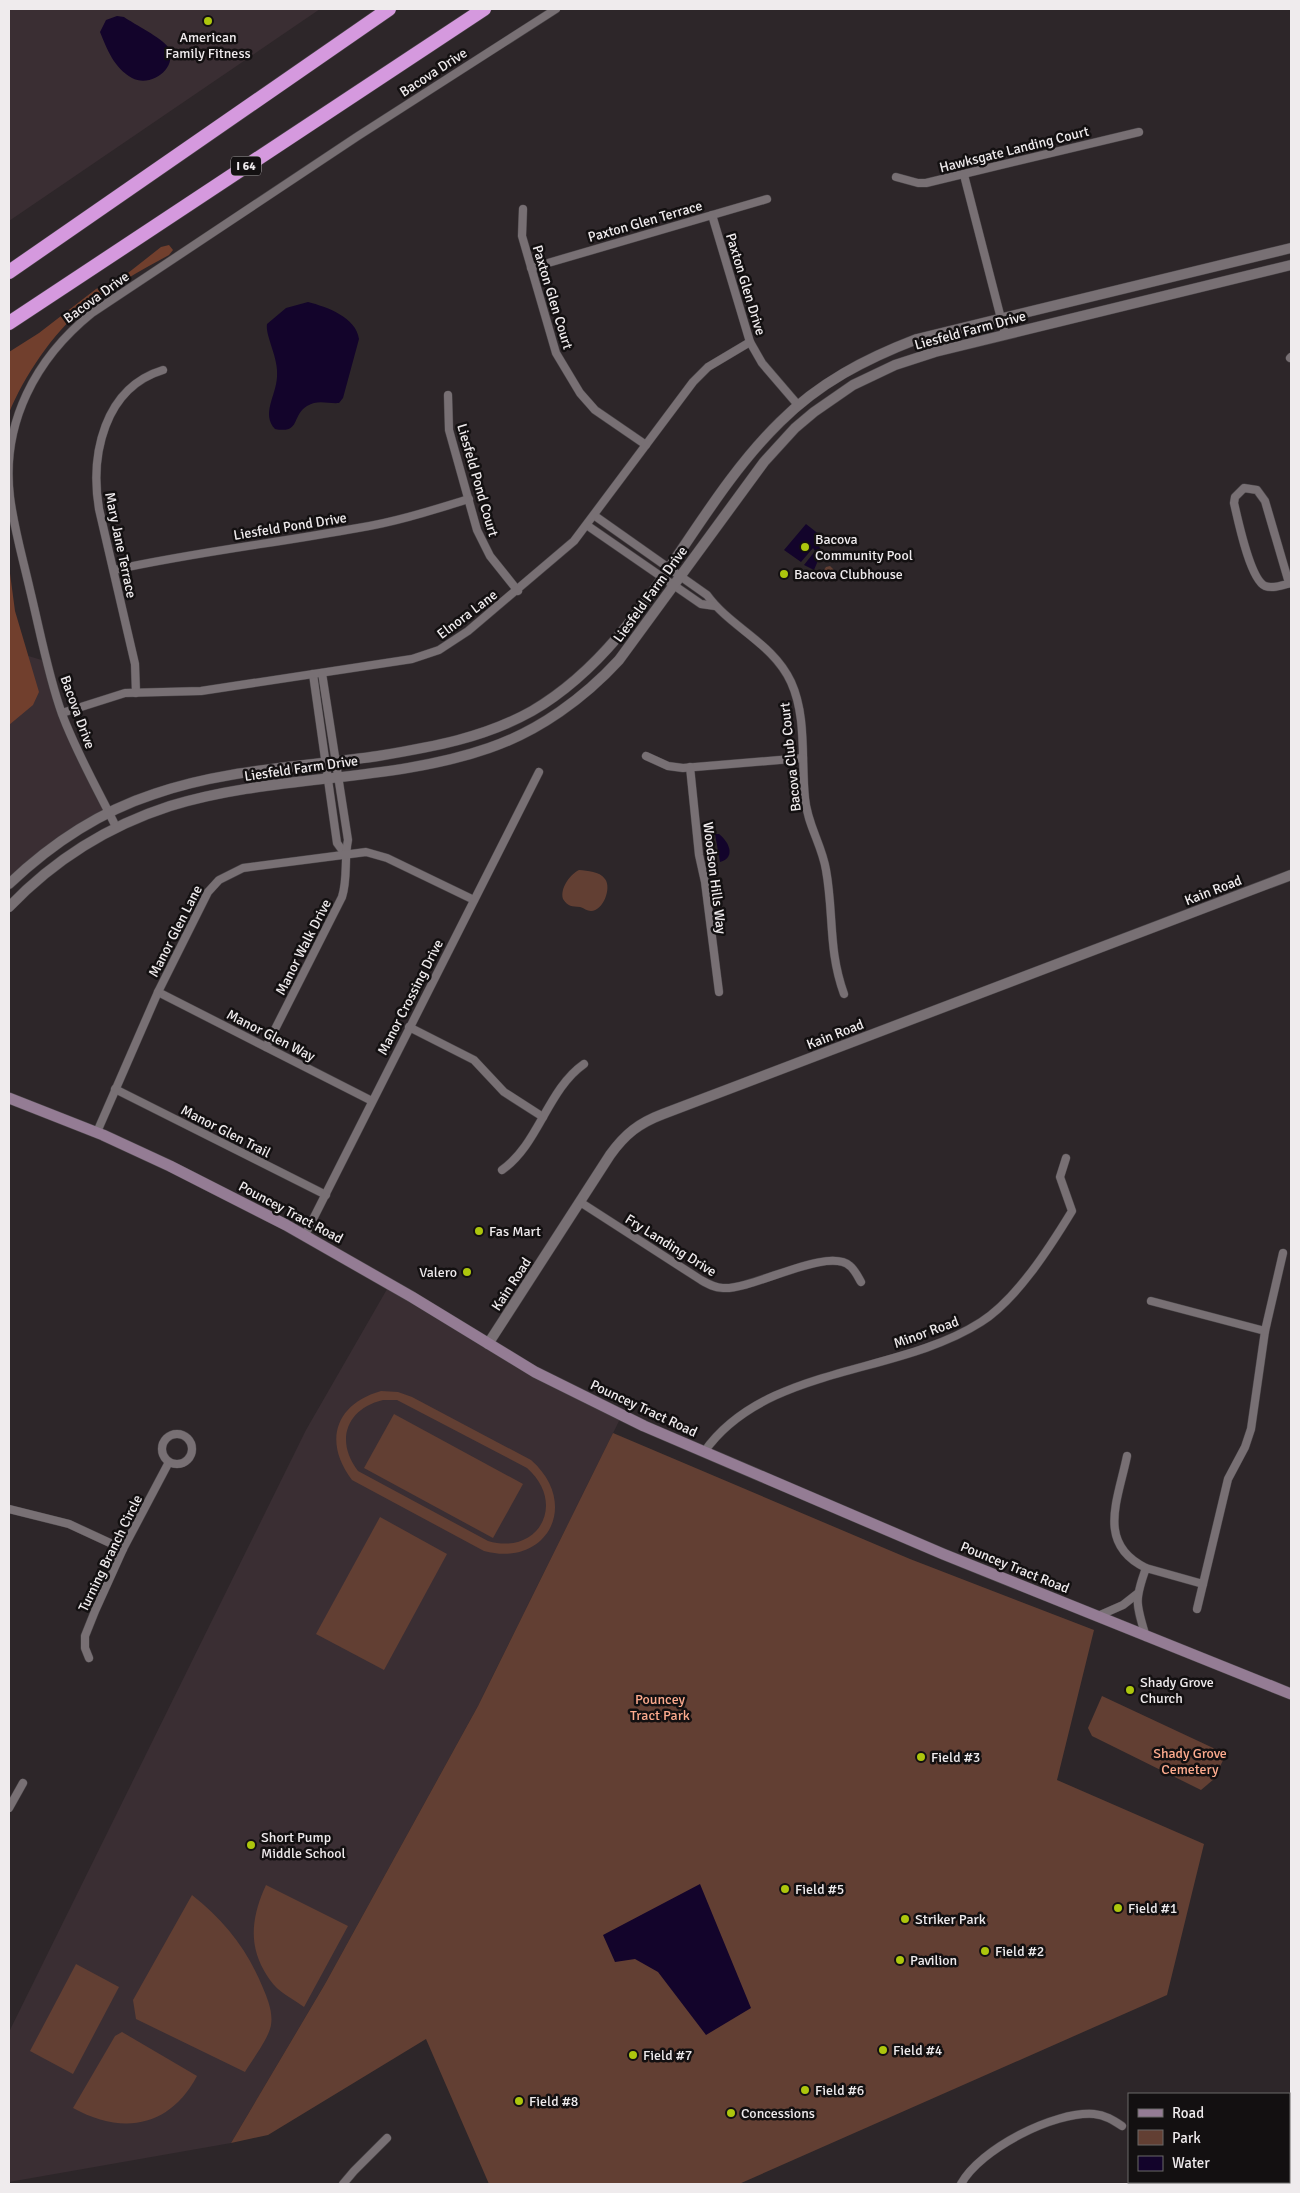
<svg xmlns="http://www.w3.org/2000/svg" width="1300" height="2193" font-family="Signika,sans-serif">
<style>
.built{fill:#3a2e33}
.green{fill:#623f33;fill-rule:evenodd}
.forest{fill:#713f2d}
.water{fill:#13042b}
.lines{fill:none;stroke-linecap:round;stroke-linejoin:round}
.minor-casing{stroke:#494447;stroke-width:9}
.tertiary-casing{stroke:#494447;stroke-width:11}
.secondary-casing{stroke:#494447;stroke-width:12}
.motorway-casing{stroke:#494447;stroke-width:15}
.minor{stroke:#787074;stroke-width:8}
.tertiary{stroke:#787074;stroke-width:10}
.secondary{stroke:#947c94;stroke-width:11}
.motorway{stroke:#d599de;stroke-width:14}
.poi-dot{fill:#adc60d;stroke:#131011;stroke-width:2}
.labels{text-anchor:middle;stroke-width:5;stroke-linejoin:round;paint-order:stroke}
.shield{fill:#131011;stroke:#ada9ab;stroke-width:1}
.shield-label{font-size:12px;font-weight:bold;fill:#efebed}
.poi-label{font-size:14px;fill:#efebed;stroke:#131011;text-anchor:start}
.street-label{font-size:14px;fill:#efebed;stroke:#131011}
.park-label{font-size:14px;fill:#fdab8e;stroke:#131011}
</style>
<rect width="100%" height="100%" fill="#2d2629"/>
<g class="built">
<polygon points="9,9 320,9 9,221"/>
<polygon points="9,650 48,662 62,713 109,813 9,884"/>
<polygon points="390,1284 620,1419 478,1706 325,1984 231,2143 9,2182 9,2032 306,1430"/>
</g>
<g class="green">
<polygon points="830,566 834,570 831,577 823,580 819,577 826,567"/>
<path d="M579,870C588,871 599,871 605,879C612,888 603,911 591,911C587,911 584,908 580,907C572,906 568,907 563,899C560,889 569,875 579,870Z"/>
<path d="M381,1391L398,1392L412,1397L531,1460C581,1504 547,1568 484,1551L352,1480C323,1442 335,1404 381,1391ZM383,1400H397L527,1468C567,1503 539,1556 488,1541L358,1471C335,1441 346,1409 383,1400Z"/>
<polygon points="394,1414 523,1484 493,1538 364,1468"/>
<polygon points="613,1433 910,1559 1094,1630 1057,1780 1204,1844 1167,1995 739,2184 489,2184 426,2039 268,2135 231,2143 325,1984 478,1706"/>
<polygon points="380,1517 447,1554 384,1670 316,1634"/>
<polygon points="1102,1696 1226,1754 1214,1779 1201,1790 1092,1736 1088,1728"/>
<path d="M266,1885L348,1926L304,2007C293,1999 278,1992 270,1980C247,1948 251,1918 266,1885Z"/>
<path d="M192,1895C225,1921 247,1949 263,1988C268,2000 273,2012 271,2025C269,2038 252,2060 245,2072L136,2019L133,2000Z"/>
<polygon points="76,1964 119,1987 73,2074 30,2051"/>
<path d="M122,2032L197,2076C169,2128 122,2135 73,2108L115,2036Z"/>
</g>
<g class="forest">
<path d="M169,245L173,250L169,255C140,271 110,287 84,308C54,331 23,378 9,413V352L39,333L96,289L128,273L161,247Z"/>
<polygon points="9,566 15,611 39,692 33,705 9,725"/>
</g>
<g class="water">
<path d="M117,16L124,17C134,24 162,38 168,47C179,68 151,88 132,78C114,68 107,49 100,32L106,20Z"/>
<path d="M308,302C327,307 356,317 359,339L343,398L339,403C328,404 318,399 307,406C291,416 301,434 275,429C261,414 276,396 277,377C279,358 265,336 267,324L286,308Z"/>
<polygon points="806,524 820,535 816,542 822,551 814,570 804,565 815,551 813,548 801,562 784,550"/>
<path d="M715,834H719C728,841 737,857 720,862Z"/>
<polygon points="700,1884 751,2008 706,2035 658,1972 635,1959 615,1962 603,1935"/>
</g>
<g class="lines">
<defs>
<g id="minor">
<polyline points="964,175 1005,334"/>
<polyline points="896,177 918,183 926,183 1139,132"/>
<polyline points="523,209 522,236 556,353 580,393 595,410 646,445"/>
<polyline points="712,215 750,342 762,363 798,405"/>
<polyline points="531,268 767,199"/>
<polyline points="1290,358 1291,357"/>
<polyline points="448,395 449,430 477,530 490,556 518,591"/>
<path d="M595,516L707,595C731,628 773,643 791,682C807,717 801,760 805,798C807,824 822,845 826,870C834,914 828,950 844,994"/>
<polyline points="588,526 701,604 715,606"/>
<path d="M114,570C195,552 277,543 358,528C396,522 433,510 469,499"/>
<path d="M1289,583L1265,501L1257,490L1244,488L1235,497L1234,503C1238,520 1250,579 1265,586C1273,589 1283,585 1291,583"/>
<polyline points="313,674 337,843 345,854"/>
<path d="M136,693L135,664L99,509C90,455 104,388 163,370"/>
<polyline points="62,713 125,693 201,691 412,659 439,650 468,631 574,541 693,382 708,367 750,342"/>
<polyline points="646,756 668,766 683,768 803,758"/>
<polyline points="690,767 699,855 705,882 719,992"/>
<path d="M116,827C98,790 77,754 62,714C48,675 40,631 30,590C23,559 14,529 10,497C1,423 36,358 92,313L358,136L556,9"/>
<polyline points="158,992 372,1101"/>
<polyline points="409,1027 474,1060 504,1092 543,1117"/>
<path d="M266,1047L342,897C348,878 344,859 348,840L322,673"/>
<polyline points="115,1089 326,1195"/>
<polyline points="97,1132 158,992 208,892 219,880 243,868 366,852 387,858 474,900"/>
<path d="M502,1170C539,1144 547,1090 584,1064"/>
<path d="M580,1202L701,1280C708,1284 715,1288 723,1288C753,1290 828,1246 850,1266C855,1270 858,1277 861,1282"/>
<polyline points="305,1235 539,772"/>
<polyline points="1265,1331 1283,1253"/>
<circle cx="177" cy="1449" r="15"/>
<path d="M704,1452C765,1365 897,1376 981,1322C1017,1299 1050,1247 1072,1211L1060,1177L1066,1158"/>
<path d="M1127,1456C1118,1500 1096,1544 1146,1568"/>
<polyline points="9,1509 69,1524 123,1549"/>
<polyline points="1197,1609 1203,1584"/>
<polyline points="1098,1616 1123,1605 1137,1594"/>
<path d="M1146,1637C1136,1604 1134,1601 1146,1568L1203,1584L1228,1479L1245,1447L1251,1429L1265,1331L1151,1301"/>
<polyline points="89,1658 85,1648 85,1636 95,1611 123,1549 169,1462"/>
<polyline points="9,1808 23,1783"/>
<polyline points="343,2184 354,2171 387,2138"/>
<path d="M961,2184C980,2149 1054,2111 1094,2114C1105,2115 1113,2120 1122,2126"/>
</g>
<g id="tertiary">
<path d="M9,884C50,845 99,812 154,794C225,769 304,767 378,756C432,747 484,738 532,711C645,645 689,511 780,422C819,383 865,359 917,339L1291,248"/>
<path d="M9,907C54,860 108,826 170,806C273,774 389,783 489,748C539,731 584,698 619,660L764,462L795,428L814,412L853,385L895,365L935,352L1291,265"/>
<path d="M488,1344L610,1155C625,1134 639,1123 663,1114L1291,875"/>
</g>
<g id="secondary">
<polyline points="9,1098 103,1135 170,1166 286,1225 412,1297 535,1372 644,1426 943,1554 1291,1694"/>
<polyline points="1289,2140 1291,2137"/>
<polyline points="1289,2164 1291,2161"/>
<polyline points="1243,2184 1246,2182"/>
<polyline points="1267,2184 1270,2182"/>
</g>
<g id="motorway">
<polyline points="9,272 389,9"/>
<polyline points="9,323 484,9"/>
</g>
</defs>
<use href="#minor" class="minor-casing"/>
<use href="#tertiary" class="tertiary-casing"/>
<use href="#secondary" class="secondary-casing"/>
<use href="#motorway" class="motorway-casing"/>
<use href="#minor" class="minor"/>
<use href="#tertiary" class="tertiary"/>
<use href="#secondary" class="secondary"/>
<use href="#motorway" class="motorway"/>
</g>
<g class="poi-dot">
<circle cx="208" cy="21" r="5"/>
<circle cx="805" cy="547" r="5"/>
<circle cx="784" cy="574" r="5"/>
<circle cx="479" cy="1231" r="5"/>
<circle cx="467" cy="1272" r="5"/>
<circle cx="1130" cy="1690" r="5"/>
<circle cx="921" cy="1757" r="5"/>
<circle cx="251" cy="1845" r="5"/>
<circle cx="785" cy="1889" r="5"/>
<circle cx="1118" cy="1908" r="5"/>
<circle cx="905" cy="1919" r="5"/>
<circle cx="985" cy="1951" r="5"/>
<circle cx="900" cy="1960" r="5"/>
<circle cx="883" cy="2050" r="5"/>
<circle cx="633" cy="2055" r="5"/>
<circle cx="805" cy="2090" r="5"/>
<circle cx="519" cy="2101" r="5"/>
<circle cx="731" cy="2113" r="5"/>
</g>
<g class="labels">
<rect class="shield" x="231" y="156.5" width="30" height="19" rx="4"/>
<g class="shield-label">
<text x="246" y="170">I 64</text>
</g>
<g class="poi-label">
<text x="208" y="42" text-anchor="middle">American<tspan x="208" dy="16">Family Fitness</tspan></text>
<text x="815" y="544">Bacova<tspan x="815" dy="16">Community Pool</tspan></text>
<text x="794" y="579">Bacova Clubhouse</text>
<text x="489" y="1236">Fas Mart</text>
<text x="457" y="1277" text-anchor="end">Valero</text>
<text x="1140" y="1687">Shady Grove<tspan x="1140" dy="16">Church</tspan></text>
<text x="931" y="1762">Field #3</text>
<text x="261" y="1842">Short Pump<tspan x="261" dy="16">Middle School</tspan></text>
<text x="795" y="1894">Field #5</text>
<text x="1128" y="1913">Field #1</text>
<text x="915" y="1924">Striker Park</text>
<text x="995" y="1956">Field #2</text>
<text x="910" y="1965">Pavilion</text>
<text x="893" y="2055">Field #4</text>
<text x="643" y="2060">Field #7</text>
<text x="815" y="2095">Field #6</text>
<text x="529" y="2106">Field #8</text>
<text x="741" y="2118">Concessions</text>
</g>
<g class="street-label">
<text transform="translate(433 72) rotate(-33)" y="5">Bacova Drive</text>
<text transform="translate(1014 149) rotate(-14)" y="5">Hawksgate Landing Court</text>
<text transform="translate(645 221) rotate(-16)" y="5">Paxton Glen Terrace</text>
<text transform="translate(746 284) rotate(73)" y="5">Paxton Glen Drive</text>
<text transform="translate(96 297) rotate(-36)" y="5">Bacova Drive</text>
<text transform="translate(553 297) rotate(73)" y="5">Paxton Glen Court</text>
<text transform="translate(970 330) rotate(-15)" y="5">Liesfeld Farm Drive</text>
<text transform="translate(478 480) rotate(74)" y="5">Liesfeld Pond Court</text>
<text transform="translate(290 526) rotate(-9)" y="5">Liesfeld Pond Drive</text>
<text transform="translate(121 545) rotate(78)" y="5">Mary Jane Terrace</text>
<text transform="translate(650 594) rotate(-54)" y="5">Liesfeld Farm Drive</text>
<text transform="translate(467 614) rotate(-37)" y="5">Elnora Lane</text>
<text transform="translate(78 712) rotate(70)" y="5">Bacova Drive</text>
<text transform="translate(790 757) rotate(-96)" y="5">Bacova Club Court</text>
<text transform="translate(301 768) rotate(-8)" y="5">Liesfeld Farm Drive</text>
<text transform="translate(715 878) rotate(83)" y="5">Woodson Hills Way</text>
<text transform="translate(1213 890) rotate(-21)" y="5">Kain Road</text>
<text transform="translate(175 931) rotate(-63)" y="5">Manor Glen Lane</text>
<text transform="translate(303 947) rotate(-63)" y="5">Manor Walk Drive</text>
<text transform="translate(410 997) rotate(-63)" y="5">Manor Crossing Drive</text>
<text transform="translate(835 1034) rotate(-21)" y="5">Kain Road</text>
<text transform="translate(271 1035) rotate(27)" y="5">Manor Glen Way</text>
<text transform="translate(226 1131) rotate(27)" y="5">Manor Glen Trail</text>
<text transform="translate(291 1212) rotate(28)" y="5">Pouncey Tract Road</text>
<text transform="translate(671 1245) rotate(32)" y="5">Fry Landing Drive</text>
<text transform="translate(511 1284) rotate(-57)" y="5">Kain Road</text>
<text transform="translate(926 1332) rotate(-20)" y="5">Minor Road</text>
<text transform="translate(644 1408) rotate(25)" y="5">Pouncey Tract Road</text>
<text transform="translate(110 1553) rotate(-64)" y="5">Turning Branch Circle</text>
<text transform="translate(1015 1567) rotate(22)" y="5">Pouncey Tract Road</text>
</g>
<g class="park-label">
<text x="660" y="1704">Pouncey<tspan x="660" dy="16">Tract Park</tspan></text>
<text x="1190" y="1758">Shady Grove<tspan x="1190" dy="16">Cemetery</tspan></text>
</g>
</g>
<rect width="1300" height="2193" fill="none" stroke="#efebed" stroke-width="20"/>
<rect x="1128" y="2093" width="162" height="90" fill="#131011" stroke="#6b6869"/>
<rect x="1138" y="2109" width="25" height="8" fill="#947c94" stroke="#6b6869"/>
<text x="1172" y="2118" font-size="15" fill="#efebed">Road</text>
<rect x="1138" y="2130" width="25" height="15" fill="#623f33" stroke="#6b6869"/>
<text x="1172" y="2143" font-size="15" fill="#efebed">Park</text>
<rect x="1138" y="2156" width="25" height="15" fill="#13042b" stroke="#6b6869"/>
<text x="1172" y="2168" font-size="15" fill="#efebed">Water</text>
</svg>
